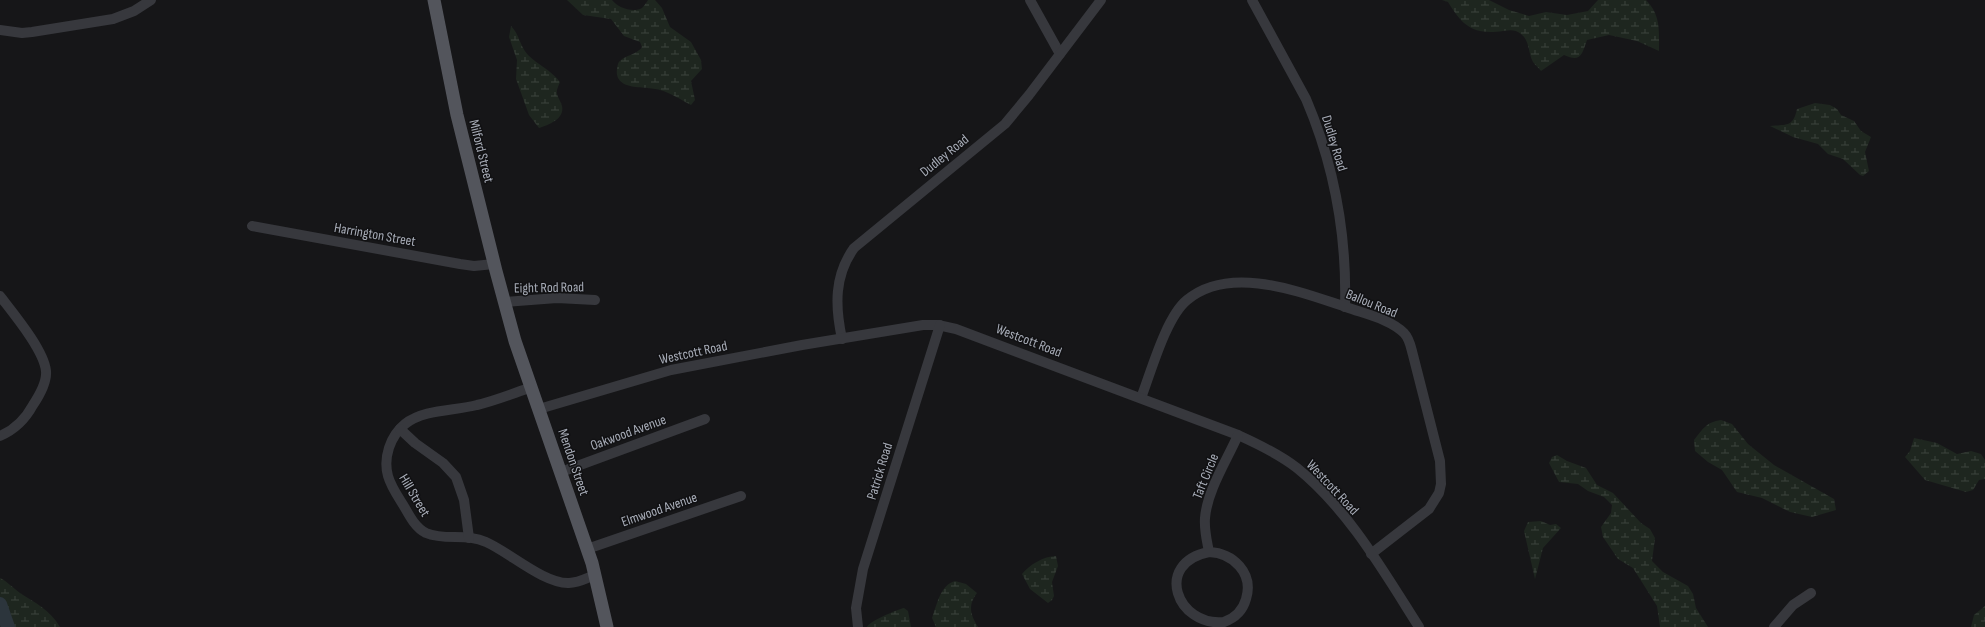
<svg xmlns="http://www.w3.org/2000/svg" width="1985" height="627" font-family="'Sofia Sans Condensed',sans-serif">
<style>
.wetland{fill:url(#wetland-marsh)}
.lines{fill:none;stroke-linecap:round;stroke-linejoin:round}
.river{stroke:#2c353c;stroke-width:14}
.minor{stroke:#37383d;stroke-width:10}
.major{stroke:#53555c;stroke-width:13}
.labels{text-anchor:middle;stroke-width:3;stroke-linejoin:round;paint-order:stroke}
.street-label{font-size:14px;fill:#a8adb8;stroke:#111113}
</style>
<defs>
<pattern id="wetland-marsh" width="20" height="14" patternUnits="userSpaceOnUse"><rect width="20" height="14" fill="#1e261f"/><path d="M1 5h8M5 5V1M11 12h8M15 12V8" fill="none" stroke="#3c433d"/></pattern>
</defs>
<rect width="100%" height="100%" fill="#161618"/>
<g class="wetland">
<path d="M567,0H612C618,8 633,13 642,8C644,6 647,2 648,0H655L662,8L670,27L691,42L701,60L702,69L691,81L695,100L691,105C681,100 671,93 660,90C645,85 610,93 618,64C621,56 637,55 642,47L640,42L624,36L611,19L583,15Z"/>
<path d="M1442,0H1489L1509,10L1529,16L1546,12L1567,15L1588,11L1598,0H1646C1661,15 1659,31 1659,51L1637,41L1609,35L1587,40C1582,54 1581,63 1564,55L1541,71C1539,68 1535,65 1533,62C1528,53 1530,41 1521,34C1515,29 1510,30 1503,31C1474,35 1463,27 1448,2Z"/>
<path d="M511,26C520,35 519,45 528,55C538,65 551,70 560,82C559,85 556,90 557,94C558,98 561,102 562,106C565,119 548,125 539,128L529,115L516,79L517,60L509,37Z"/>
<path d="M1815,103L1830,105L1837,109L1841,115L1854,121L1861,131L1871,137L1865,152L1869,171L1863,176L1860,175L1843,159L1828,154L1818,144L1793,137L1770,126C1786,124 1793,128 1797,109Z"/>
<path d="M1721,420L1732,424L1748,444L1774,465L1834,499L1836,510L1812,517L1790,512L1762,498L1737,492L1722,470L1708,462L1695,451L1694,440C1703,429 1706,422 1721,420Z"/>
<polygon points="1914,438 1937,443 1957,454 1971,451 1981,454 1985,460 1985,479 1979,480 1973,490 1966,492 1925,480 1905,457 1910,451"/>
<polygon points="1557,455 1567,461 1586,468 1597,485 1613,493 1641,523 1650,529 1655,538 1652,561 1663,572 1688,586 1693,594 1696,608 1708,627 1660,627 1657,606 1633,568 1618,559 1603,537 1601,527 1611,513 1612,505 1604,497 1588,491 1578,484 1559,482 1549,463 1552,457"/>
<polygon points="1541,521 1550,525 1556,524 1561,528 1543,548 1535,579 1524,531 1528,522"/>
<path d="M1056,556L1058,566L1052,582L1054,596L1052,600L1048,603L1030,589L1022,574C1029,565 1044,556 1056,556Z"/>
<path d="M0,578C8,582 13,588 20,593C36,603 50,610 60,627H0Z"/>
<path d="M955,581L966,584L977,593C968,605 970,614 978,627H936L932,618C937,605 940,585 955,581Z"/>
<polygon points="1985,606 1985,627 1971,627 1974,615"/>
<path d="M904,608L908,611L911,627H867C868,622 898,609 904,608Z"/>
</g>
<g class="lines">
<polyline class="river" points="0,604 8,627"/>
<g class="minor">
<polyline points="1030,0 1060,54"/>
<path d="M1252,0L1306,99C1335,167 1347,234 1345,307"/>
<polyline points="0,30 22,33 32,32 113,19 134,11 151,0"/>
<polyline points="252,226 460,264 474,266 494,264"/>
<path d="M0,296C13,313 44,350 46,371C47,382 39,396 33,405C26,418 14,430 0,436"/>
<polyline points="505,302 557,298 595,300"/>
<path d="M842,339C835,306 834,276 854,248L1005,124L1029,95L1101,0"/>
<path d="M532,387C514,393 495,401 477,405C454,411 424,409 405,424C390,436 383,458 388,476C391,487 399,498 405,508C410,517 416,528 426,533C445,541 467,533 486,542C509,552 544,584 569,583C578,583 587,578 595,575"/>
<path d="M1141,398C1151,372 1166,317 1187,300C1230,264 1300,292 1346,307C1365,314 1390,319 1404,333C1410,339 1411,348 1413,355L1440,461L1441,484L1439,493L1429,509L1371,554"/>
<path d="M539,409L671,370L802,345L923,325H938L956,329L1238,435C1258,444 1279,454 1297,468C1348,509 1384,572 1419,627"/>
<polyline points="400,429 415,443 443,463 456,477 464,500 469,538"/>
<polyline points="561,472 705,419"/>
<polyline points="587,549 741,496"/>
<path d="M1209,552C1153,563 1177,627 1224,622C1235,618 1243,610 1246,599C1254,573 1233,553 1209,552C1207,541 1204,530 1205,518C1207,491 1227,460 1238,435"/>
<polyline points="858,627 856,608 863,569 940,325"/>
<polyline points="1774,627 1793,605 1811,593"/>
</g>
<polyline class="major" points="434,0 457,115 496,271 515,341 592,563 607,627"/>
</g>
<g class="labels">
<g class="street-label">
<text transform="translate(1335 143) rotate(73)" y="5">Dudley Road</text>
<text transform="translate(482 151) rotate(76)" y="5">Milford Street</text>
<text transform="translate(944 155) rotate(-39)" y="5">Dudley Road</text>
<text transform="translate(375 234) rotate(10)" y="5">Harrington Street</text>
<text transform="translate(549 287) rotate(-1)" y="5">Eight Rod Road</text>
<text transform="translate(1372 303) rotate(22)" y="5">Ballou Road</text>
<text transform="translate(1029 340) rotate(21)" y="5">Westcott Road</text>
<text transform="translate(693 352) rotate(-12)" y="5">Westcott Road</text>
<text transform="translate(628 432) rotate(-20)" y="5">Oakwood Avenue</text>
<text transform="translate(574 462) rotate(71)" y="5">Mendon Street</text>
<text transform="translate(879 471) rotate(-73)" y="5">Patrick Road</text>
<text transform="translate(1205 476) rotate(-68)" y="5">Taft Circle</text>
<text transform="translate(1333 487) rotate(47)" y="5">Westcott Road</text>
<text transform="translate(415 495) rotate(59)" y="5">Hill Street</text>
<text transform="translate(659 509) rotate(-19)" y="5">Elmwood Avenue</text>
</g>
</g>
</svg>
